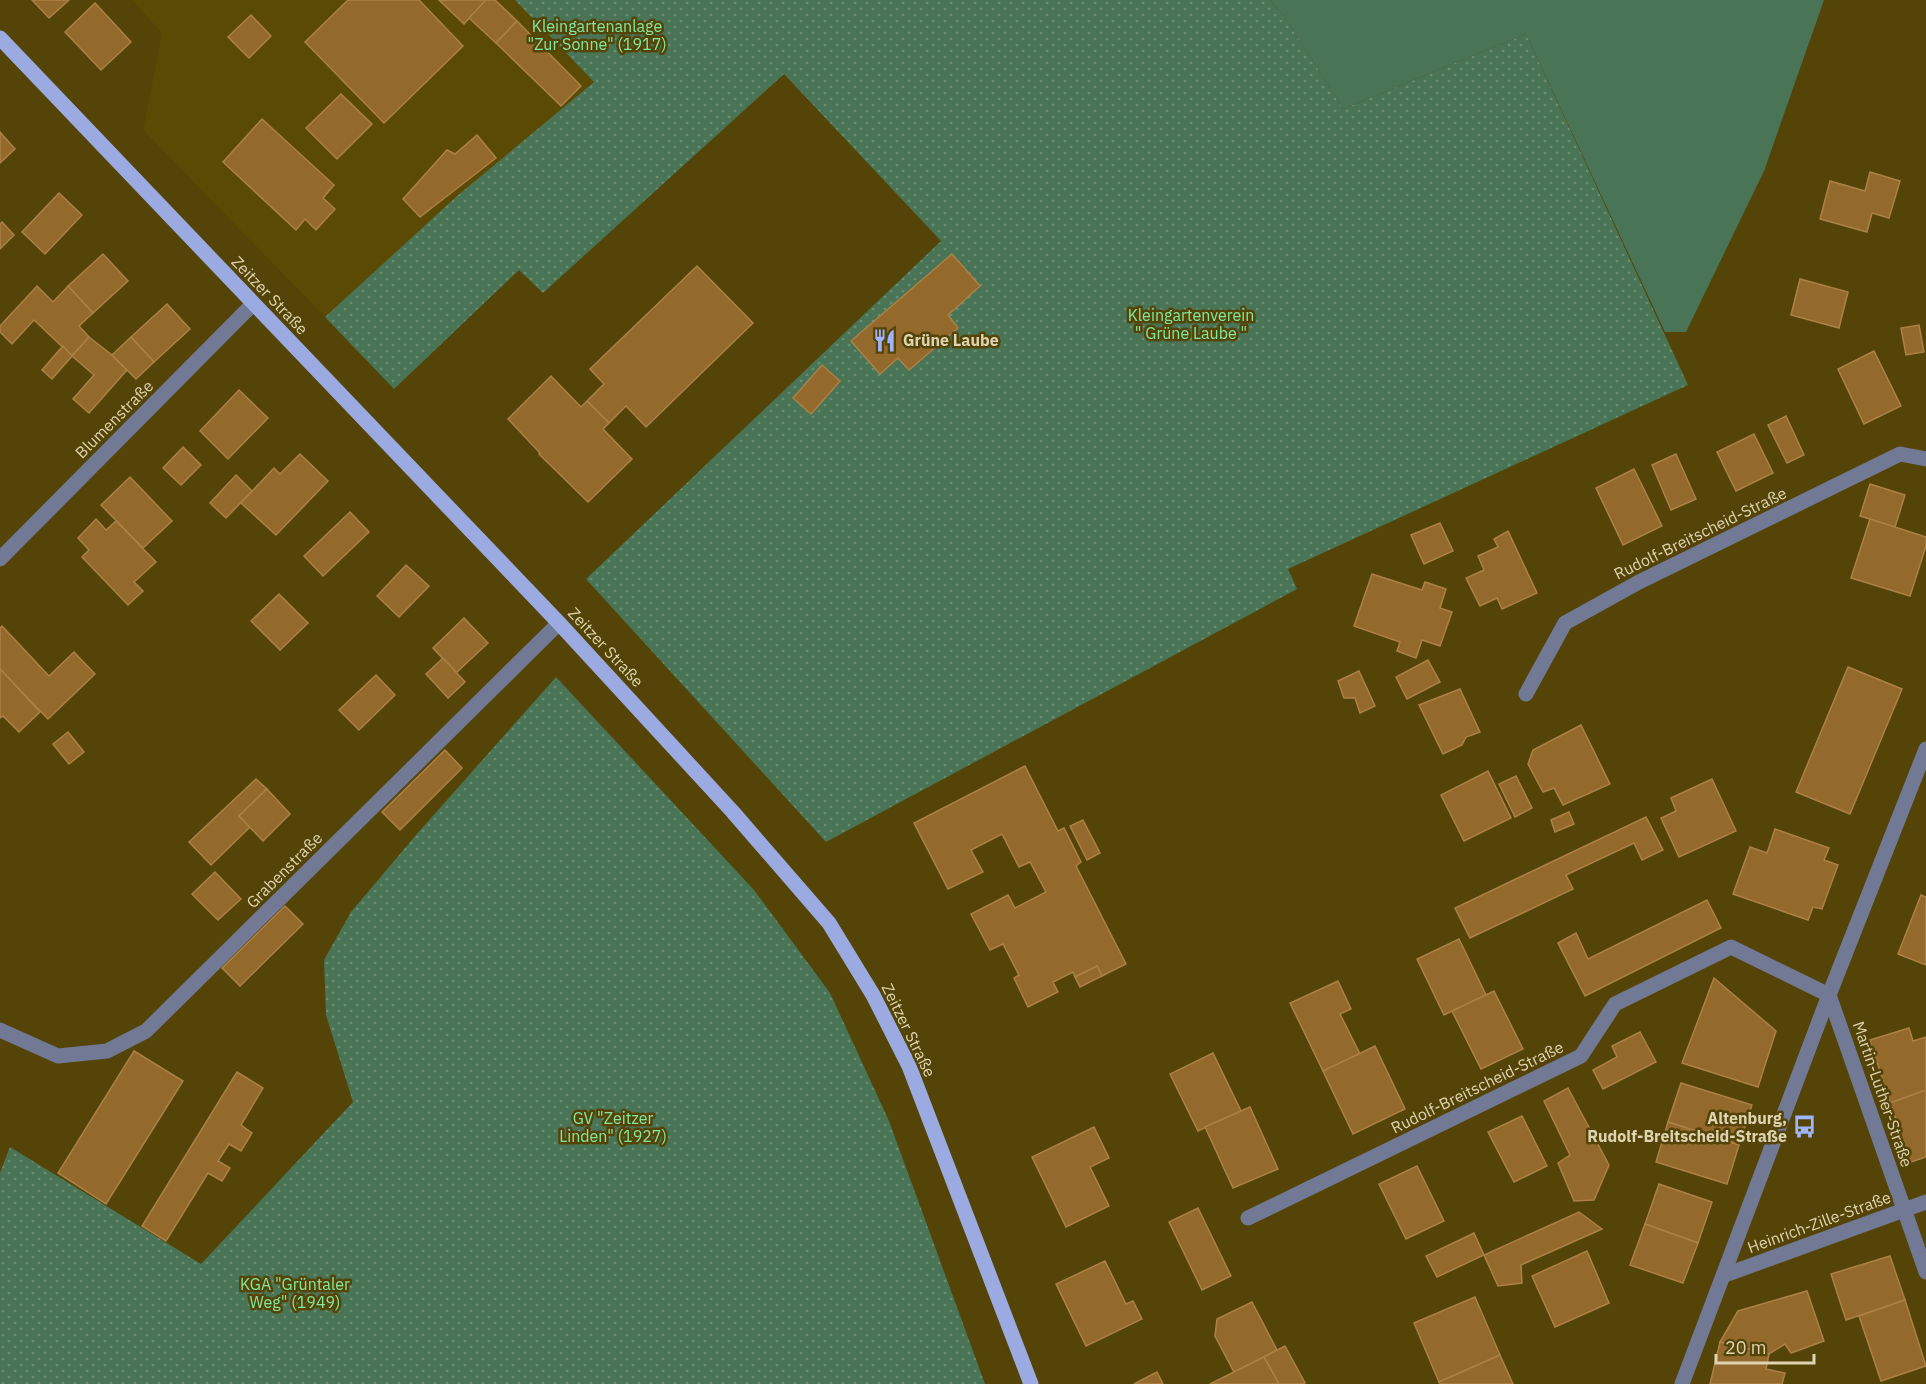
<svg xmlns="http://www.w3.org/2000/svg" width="1926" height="1384" font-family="'IBM Plex Sans',sans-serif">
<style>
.built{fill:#5b4a03}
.grass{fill:#497556}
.garden{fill:url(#garden-dots)}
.building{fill:#94692c;stroke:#ad8146;stroke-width:1.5}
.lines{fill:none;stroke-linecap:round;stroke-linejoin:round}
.minor{stroke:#717994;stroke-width:15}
.major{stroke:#9baae0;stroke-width:15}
.labels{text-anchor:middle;stroke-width:5;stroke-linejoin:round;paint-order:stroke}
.park-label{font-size:16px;fill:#80e7a1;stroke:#544408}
.street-label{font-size:16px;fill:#ded4b1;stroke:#544408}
.poi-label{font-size:16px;font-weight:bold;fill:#ded4b1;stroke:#544408;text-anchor:start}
</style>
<defs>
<pattern id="garden-dots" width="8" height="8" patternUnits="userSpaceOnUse" patternTransform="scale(1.5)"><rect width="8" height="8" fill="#497556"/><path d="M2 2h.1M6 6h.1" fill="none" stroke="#6b8e73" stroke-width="1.8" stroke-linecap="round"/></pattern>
</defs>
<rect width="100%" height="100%" fill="#544408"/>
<polygon class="built" points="132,0 515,0 594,82 457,196 325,317 143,130 162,33"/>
<polygon class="grass" points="1270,0 1824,0 1764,171 1686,332 1665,332 1526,34 1343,109 1284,16"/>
<g class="garden">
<polygon points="515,0 1270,0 1284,16 1343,109 1526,34 1688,385 1288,569 1297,589 826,842 586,579 941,241 784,74 543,293 519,270 394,389 325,317 457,196 594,82"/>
<polygon points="556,677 754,890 830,993 889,1121 985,1384 0,1384 0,1173 10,1147 201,1264 353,1102 326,1015 324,960 351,912 416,835"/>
</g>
<g class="building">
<polygon points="32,0 69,0 49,18"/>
<polygon points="348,0 419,0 463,46 384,123 305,42"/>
<polygon points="439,0 486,0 464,24"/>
<polygon points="486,0 495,0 517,21 496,43 469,18"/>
<polygon points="95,3 131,42 101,70 65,32"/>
<polygon points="251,15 271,36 249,58 228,37"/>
<polygon points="517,21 581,86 561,106 496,43"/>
<polygon points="341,94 372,124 337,159 306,128"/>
<polygon points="262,119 334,185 323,198 335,209 316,230 305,219 296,230 223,162"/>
<polygon points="0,132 15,149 0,163"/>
<polygon points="477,135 496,158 420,217 403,199 447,150 455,154"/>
<polygon points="1870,172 1900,181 1889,218 1872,213 1867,232 1820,219 1830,181 1865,191"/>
<polygon points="59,193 82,215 45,254 22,232"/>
<polygon points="2,222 14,235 0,249 0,224"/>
<polygon points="103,254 128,281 93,313 68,286"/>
<polygon points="952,254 980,286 948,315 958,328 909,370 898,358 880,374 851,341"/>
<polygon points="697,266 753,323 646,427 626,406 609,423 587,401 604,384 590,369"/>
<polygon points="1800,279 1848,292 1839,328 1791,315"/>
<polygon points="37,286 53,302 68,286 93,313 79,326 89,337 72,356 34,320 12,344 0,332 0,326"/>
<polygon points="167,304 190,329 154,362 131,337"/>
<polygon points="1919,325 1924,352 1906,355 1901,328"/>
<polygon points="89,337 112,355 127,370 89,413 73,399 94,375 72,356"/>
<polygon points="131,337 154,362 136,379 112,355"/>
<polygon points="63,346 72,356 52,379 42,370"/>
<polygon points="1874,351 1901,406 1864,424 1838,369"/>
<polygon points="822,365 840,381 811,414 793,398"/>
<polygon points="551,376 581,407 587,401 609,423 603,429 632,459 588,502 539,454 540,453 508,419"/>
<polygon points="239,390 268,418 228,459 200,431"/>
<polygon points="1786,416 1804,455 1787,463 1768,425"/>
<polygon points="1754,434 1773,473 1736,491 1717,452"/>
<polygon points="183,447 201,465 181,485 163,468"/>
<polygon points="300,454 328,481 276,535 241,503 274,468 280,474"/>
<polygon points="1676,454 1696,499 1671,510 1652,465"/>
<polygon points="1634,469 1662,526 1623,545 1596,488"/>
<polygon points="236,475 252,491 226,518 210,503"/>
<polygon points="130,477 172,521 143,548 101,505"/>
<polygon points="1870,484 1905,495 1895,527 1860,516"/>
<polygon points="350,512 369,532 323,576 304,556"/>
<polygon points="96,519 106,530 116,521 156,562 134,582 143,591 128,605 82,557 89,550 78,538"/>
<polygon points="1870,519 1926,537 1926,546 1910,596 1851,578"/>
<polygon points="1440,523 1453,551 1424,564 1411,535"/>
<polygon points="1508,531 1537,593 1502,609 1497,598 1480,606 1466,578 1484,570 1478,556 1498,547 1494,539"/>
<polygon points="406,565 429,586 399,617 377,596"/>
<polygon points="1372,574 1422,590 1425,582 1446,589 1440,608 1452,612 1440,646 1422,640 1416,658 1397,651 1400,642 1354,626"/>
<polygon points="279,594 308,623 280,650 251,621"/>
<polygon points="464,618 488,643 456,673 433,648"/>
<polygon points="2,626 49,676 74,652 95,674 48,719 0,669 0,628"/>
<polygon points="443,658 465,682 448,698 426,674"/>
<polygon points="1428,660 1440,682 1407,699 1396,677"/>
<polygon points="1848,667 1902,689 1850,814 1796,792"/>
<polygon points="0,669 40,712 19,732 3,716 0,718"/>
<polygon points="1359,671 1375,706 1360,713 1355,698 1344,698 1338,681"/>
<polygon points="376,675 395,695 359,730 339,710"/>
<polygon points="1460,689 1480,732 1466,737 1462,745 1443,754 1419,705"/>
<polygon points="1581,725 1610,784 1563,805 1554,788 1543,792 1528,764 1533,750"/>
<polygon points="68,732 84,752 69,764 53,744"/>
<polygon points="445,750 462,768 400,830 382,812"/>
<polygon points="1025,766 1058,831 1064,828 1081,862 1076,866 1126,964 1102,976 1097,966 1075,977 1073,972 1053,982 1058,992 1028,1007 1014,978 1019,975 1003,944 990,950 971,914 1008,895 1015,908 1046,892 1030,862 1019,867 1002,834 971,850 983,872 948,889 914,823"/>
<polygon points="1488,771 1511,818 1464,841 1441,795"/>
<polygon points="1516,776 1532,808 1515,817 1499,784"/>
<polygon points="256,779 267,789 239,816 250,827 211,865 189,842"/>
<polygon points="1712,779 1736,831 1679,857 1661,818 1676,811 1671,798"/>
<polygon points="267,789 290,814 263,841 239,816"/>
<polygon points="1569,812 1574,824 1555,832 1551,820"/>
<polygon points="1646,817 1663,850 1642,860 1634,843 1566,875 1573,889 1470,938 1455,908"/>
<polygon points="1083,820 1100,853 1087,860 1070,826"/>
<polygon points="1775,829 1829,848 1824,860 1838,865 1822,909 1813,907 1808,920 1733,894 1750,847 1767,853"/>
<polygon points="215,872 241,899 218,920 192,894"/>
<polygon points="1921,895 1926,897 1926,965 1898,954"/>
<polygon points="1707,900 1721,928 1585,996 1558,943 1576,933 1588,959"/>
<polygon points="285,906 303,924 240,986 222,968"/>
<polygon points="1459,939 1486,995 1444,1015 1417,959"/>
<polygon points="1097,966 1102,976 1080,987 1075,977"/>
<polygon points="1714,978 1776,1031 1758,1087 1682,1063"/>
<polygon points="1338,981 1351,1009 1340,1014 1360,1054 1323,1071 1290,1003"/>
<polygon points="1494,991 1523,1049 1481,1069 1452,1011"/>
<polygon points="1909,1028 1913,1041 1926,1037 1926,1090 1890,1103 1870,1040"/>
<polygon points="1640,1032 1656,1062 1603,1089 1593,1070 1617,1057 1612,1046"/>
<polygon points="1375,1046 1405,1109 1353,1134 1323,1071"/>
<polygon points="134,1051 183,1081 106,1204 58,1173"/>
<polygon points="1213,1053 1241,1111 1198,1131 1170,1074"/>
<polygon points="237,1072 263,1088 241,1125 252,1133 241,1151 229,1144 218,1161 230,1168 222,1181 208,1173 166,1241 142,1226"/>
<polygon points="1681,1083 1752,1105 1739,1145 1668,1122"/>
<polygon points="1568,1088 1609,1165 1594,1200 1574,1201 1558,1163 1570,1155 1544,1101"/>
<polygon points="1926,1090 1926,1157 1911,1162 1890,1103"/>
<polygon points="1250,1107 1278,1169 1233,1188 1205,1127"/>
<polygon points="1522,1116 1547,1166 1514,1182 1488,1132"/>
<polygon points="1668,1122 1739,1145 1727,1184 1656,1162"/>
<polygon points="1094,1127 1109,1158 1090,1167 1109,1206 1066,1227 1032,1157"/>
<polygon points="1417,1166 1444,1221 1406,1239 1379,1184"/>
<polygon points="1659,1184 1712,1202 1698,1243 1645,1224"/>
<polygon points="1198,1208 1231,1276 1202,1290 1169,1222"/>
<polygon points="1579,1212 1602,1229 1521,1265 1522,1283 1498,1286 1484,1255"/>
<polygon points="1645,1224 1698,1243 1683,1283 1630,1265"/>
<polygon points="1474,1233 1484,1255 1437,1277 1426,1256"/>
<polygon points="1587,1251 1609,1303 1555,1327 1532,1276"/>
<polygon points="1890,1256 1905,1300 1846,1320 1831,1274"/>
<polygon points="1105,1261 1126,1304 1133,1301 1142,1319 1086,1346 1056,1284"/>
<polygon points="1807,1291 1824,1341 1791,1353 1785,1344 1769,1354 1720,1342 1738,1311"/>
<polygon points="1475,1297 1500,1355 1439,1382 1414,1323"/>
<polygon points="1905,1300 1926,1366 1881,1381 1859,1316"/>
<polygon points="1252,1302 1277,1350 1234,1372 1215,1336 1217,1319"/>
<polygon points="1720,1342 1769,1354 1766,1369 1785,1373 1782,1384 1710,1384"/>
<polygon points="1285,1346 1305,1383 1303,1384 1279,1384 1264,1357"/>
<polygon points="1500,1355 1513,1384 1440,1384 1439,1382"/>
<polygon points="1264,1357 1279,1384 1210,1384"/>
<polygon points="1157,1372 1163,1384 1134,1384"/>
</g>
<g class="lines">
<g class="minor">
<polyline points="0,559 253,304"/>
<polyline points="1526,694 1565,623 1639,582 1900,454 1926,459"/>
<polyline points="0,1030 58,1056 107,1051 146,1031 559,623"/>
<polyline points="1248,1218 1581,1056 1615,1004 1731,947 1829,995 1926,1272"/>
<polyline points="1725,1275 1926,1202"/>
<polyline points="1682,1384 1829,995 1926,749"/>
</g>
<polyline class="major" points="0,38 559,623 732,811 829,923 873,995 909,1066 1031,1384"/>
</g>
<defs>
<symbol id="restaurant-bare" viewBox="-9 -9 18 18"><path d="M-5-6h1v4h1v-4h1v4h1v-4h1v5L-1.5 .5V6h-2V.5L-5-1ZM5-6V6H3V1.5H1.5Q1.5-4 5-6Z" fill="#a0b3fd" stroke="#544408" stroke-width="2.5" paint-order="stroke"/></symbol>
<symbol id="bus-bare" viewBox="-9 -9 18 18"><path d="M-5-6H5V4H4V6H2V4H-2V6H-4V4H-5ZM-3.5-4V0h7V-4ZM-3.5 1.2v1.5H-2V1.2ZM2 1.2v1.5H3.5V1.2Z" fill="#a0b3fd" stroke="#544408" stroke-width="2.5" paint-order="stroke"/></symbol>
</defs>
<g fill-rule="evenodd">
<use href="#restaurant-bare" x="868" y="324" width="33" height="33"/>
<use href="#bus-bare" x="1788" y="1110" width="33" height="33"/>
</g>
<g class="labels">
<g class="park-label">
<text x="597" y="32">Kleingartenanlage<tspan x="597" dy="18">"Zur Sonne" (1917)</tspan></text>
<text x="1191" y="321">Kleingartenverein<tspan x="1191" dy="18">" Grüne Laube "</tspan></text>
<text x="613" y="1124">GV "Zeitzer<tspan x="613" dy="18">Linden" (1927)</tspan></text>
<text x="295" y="1290">KGA "Grüntaler<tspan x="295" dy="18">Weg" (1949)</tspan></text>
</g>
<g class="street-label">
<text transform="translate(270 295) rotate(46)" y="6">Zeitzer Straße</text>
<text transform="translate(114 419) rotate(-45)" y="6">Blumenstraße</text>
<text transform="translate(1700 533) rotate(-26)" y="6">Rudolf-Breitscheid-Straße</text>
<text transform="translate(606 647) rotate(47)" y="6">Zeitzer Straße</text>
<text transform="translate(284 870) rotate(-45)" y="6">Grabenstraße</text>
<text transform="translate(909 1030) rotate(64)" y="6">Zeitzer Straße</text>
<text transform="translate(1477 1087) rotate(-26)" y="6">Rudolf-Breitscheid-Straße</text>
<text transform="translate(1883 1094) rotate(71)" y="6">Martin-Luther-Straße</text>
<text transform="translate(1819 1222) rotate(-20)" y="6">Heinrich-Zille-Straße</text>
</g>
<g class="poi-label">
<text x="903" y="346">Grüne Laube</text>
<text x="1787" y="1124" text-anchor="end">Altenburg,<tspan x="1787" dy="18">Rudolf-Breitscheid-Straße</tspan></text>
</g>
</g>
<path d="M1716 1354v9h98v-9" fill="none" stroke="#ded4b1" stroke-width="3"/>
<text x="1725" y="1354" font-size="18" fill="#ded4b1" stroke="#544408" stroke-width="4.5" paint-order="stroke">20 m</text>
</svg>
